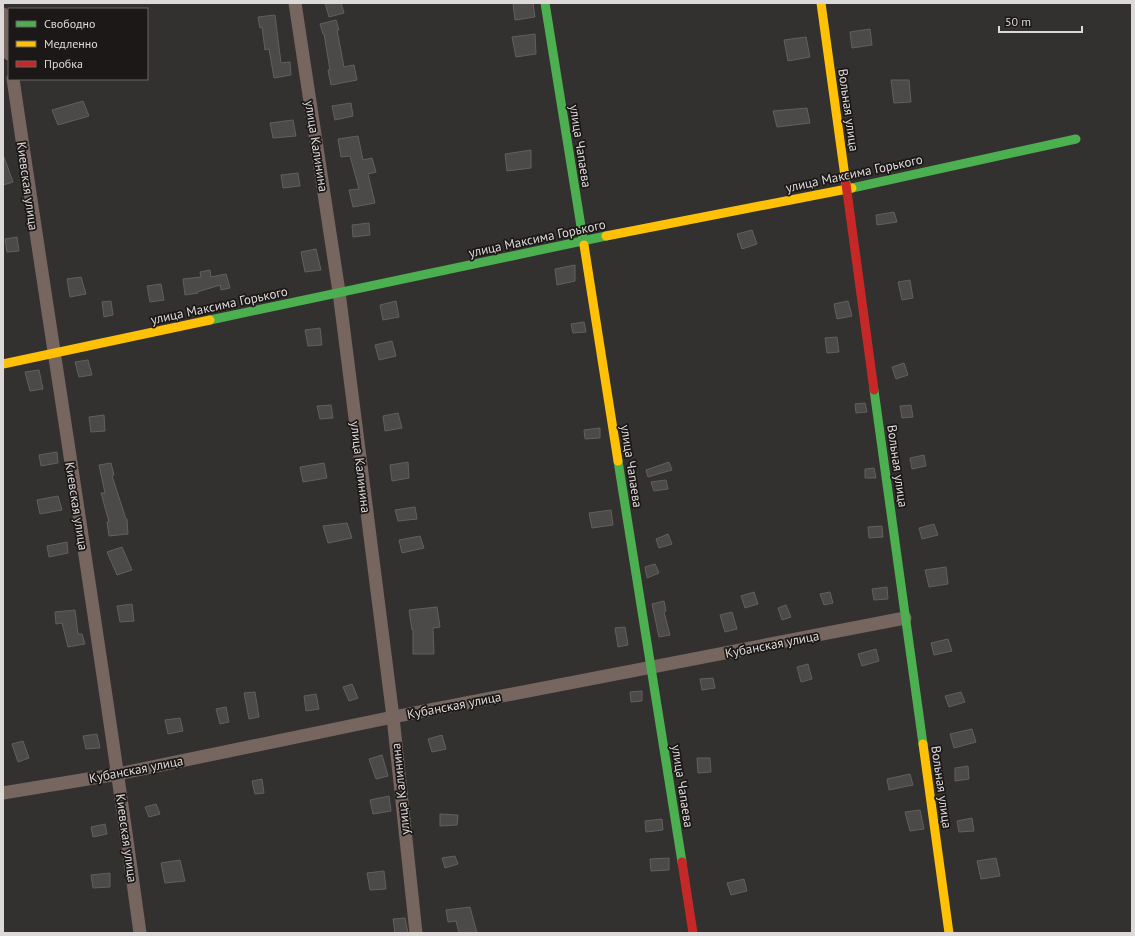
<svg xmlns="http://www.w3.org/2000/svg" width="1135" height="936" font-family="'PT Sans',sans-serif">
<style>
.building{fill:#4c4a49;stroke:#62605f}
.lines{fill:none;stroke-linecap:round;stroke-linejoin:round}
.street{stroke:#76665f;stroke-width:13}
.fast{stroke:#4caf50;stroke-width:9}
.slow{stroke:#ffc107;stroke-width:9}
.jam{stroke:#c62828;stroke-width:9}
.labels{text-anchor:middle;stroke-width:3.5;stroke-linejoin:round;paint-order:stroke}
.street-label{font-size:13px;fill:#ddd9d8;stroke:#1b1817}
</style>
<rect width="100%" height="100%" fill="#33312f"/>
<g class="building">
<polygon points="325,3 341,3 344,13 329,17"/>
<polygon points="513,3 533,3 535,17 515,20"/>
<polygon points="275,15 281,63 290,62 291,75 274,78 269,49 265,50 262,27 260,28 258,17"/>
<polygon points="336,20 339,30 337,30 344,67 354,65 357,80 331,85 328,70 330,70 324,34 323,34 320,24"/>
<polygon points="870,29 872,45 852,48 850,32"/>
<polygon points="535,34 536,54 516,57 512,37"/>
<polygon points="806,37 810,57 788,61 784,40"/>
<polygon points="891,80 909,80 911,102 894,103"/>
<polygon points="83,101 89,116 58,125 52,110"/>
<polygon points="351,103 353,116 335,120 332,106"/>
<polygon points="807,108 810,123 777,127 773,111"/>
<polygon points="293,120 296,136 273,138 270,123"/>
<polygon points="358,136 363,160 372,158 376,172 368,174 375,203 353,207 349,190 359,189 350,156 341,157 338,139"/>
<polygon points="531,150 531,168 507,171 505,154"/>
<polygon points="3,157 4,157 13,182 3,185"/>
<polygon points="298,173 300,186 283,188 281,175"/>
<polygon points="894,212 897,222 877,225 876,215"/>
<polygon points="369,223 370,235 353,237 352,225"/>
<polygon points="752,230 757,244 742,249 737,234"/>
<polygon points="17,237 19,251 7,252 5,239"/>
<polygon points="316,249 321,270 305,272 301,252"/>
<polygon points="575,265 575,281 557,285 555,269"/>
<polygon points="210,270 211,277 226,274 230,288 221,290 220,285 197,292 198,293 185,295 183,279 201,277 200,272"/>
<polygon points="81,277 86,294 70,297 67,279"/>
<polygon points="910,280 913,298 902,300 898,282"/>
<polygon points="161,284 164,300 150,302 147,286"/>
<polygon points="111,301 113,315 104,317 102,302"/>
<polygon points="396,301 399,317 383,320 380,305"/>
<polygon points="848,301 852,316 837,319 834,304"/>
<polygon points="584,322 586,332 573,333 571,324"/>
<polygon points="320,328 322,345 308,346 305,330"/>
<polygon points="837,337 839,352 827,353 825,338"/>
<polygon points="392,341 396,356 379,360 375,345"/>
<polygon points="88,360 92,375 79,377 75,362"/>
<polygon points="904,363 908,375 896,379 892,367"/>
<polygon points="39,370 43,389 30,391 25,372"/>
<polygon points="865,403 867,412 856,413 855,404"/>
<polygon points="331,405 333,418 320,419 317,406"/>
<polygon points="911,405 913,417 902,418 900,406"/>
<polygon points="398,413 402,428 385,431 383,416"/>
<polygon points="104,415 105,431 91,432 89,417"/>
<polygon points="600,428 600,438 585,439 584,430"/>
<polygon points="57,452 58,463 41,466 39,455"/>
<polygon points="924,455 926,466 912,469 910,458"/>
<polygon points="408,462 409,478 392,481 390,465"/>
<polygon points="669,462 672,470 648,477 646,470"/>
<polygon points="111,463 114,475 112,476 126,519 127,519 128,534 109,536 107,522 109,522 101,493 105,493 99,465"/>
<polygon points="324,463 327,478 303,482 300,467"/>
<polygon points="874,468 876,478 865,478 865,469"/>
<polygon points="666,480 668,489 654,491 651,482"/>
<polygon points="58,496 62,510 40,514 37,500"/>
<polygon points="415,507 417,519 398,521 395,510"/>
<polygon points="611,510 613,525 592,528 589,513"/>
<polygon points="347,523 352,538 328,543 323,526"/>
<polygon points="934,524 938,535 922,539 919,528"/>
<polygon points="882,526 883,537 869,538 868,527"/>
<polygon points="668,534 672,544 659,548 656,539"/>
<polygon points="420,536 424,548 402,553 399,540"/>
<polygon points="67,542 68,553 49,557 47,546"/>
<polygon points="122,547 132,570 117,575 107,552"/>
<polygon points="655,564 659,573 647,578 645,567"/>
<polygon points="946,567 948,584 929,587 925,570"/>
<polygon points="887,587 888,599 874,600 872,589"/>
<polygon points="754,592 758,604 745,608 741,596"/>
<polygon points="830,592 833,603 824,605 820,594"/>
<polygon points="664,601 666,611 664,612 670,635 659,637 652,604"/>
<polygon points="132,604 134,621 120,622 117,606"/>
<polygon points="786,605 791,617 782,620 778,608"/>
<polygon points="437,607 440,627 433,628 434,654 413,654 413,630 412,630 409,610"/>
<polygon points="75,610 78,634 82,634 85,644 68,647 62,623 56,624 55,612"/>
<polygon points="732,612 737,629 725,632 720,615"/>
<polygon points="625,627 628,645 618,647 615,628"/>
<polygon points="948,639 952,651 934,655 931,643"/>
<polygon points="876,649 879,661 862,666 858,654"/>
<polygon points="808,664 812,679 801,682 797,667"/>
<polygon points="713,678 715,688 702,690 700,679"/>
<polygon points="352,684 358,698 349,701 343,687"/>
<polygon points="642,691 642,701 631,702 630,692"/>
<polygon points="255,692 259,717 249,719 244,693"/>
<polygon points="961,692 965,702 949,707 945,696"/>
<polygon points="316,694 319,709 306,711 304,696"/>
<polygon points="226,707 229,722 220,724 216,709"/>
<polygon points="180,718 183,731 168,734 165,720"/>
<polygon points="972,729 976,742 954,748 950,734"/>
<polygon points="97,734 100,748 86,749 83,736"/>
<polygon points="442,735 446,749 432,752 428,739"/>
<polygon points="23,741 29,758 18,762 12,744"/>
<polygon points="382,755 388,776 376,779 369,759"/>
<polygon points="697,758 710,758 711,772 698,773"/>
<polygon points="968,766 969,779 955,781 955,768"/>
<polygon points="910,774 913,785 889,790 887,779"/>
<polygon points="262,779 264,793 255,794 252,781"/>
<polygon points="389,796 391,811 373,814 370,800"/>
<polygon points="156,804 160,814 149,817 145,807"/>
<polygon points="920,810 924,829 910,831 905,812"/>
<polygon points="440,814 458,815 457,825 440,826"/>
<polygon points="972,818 974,831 959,832 957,821"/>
<polygon points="662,819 663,830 646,832 645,821"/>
<polygon points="105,824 107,834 93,837 91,827"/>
<polygon points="455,856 458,864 445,868 442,858"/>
<polygon points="669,858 669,870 651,871 650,859"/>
<polygon points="996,858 1000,876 981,879 977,861"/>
<polygon points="180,860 185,881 165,883 161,863"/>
<polygon points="384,871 386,889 370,890 367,873"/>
<polygon points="110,873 110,887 93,888 91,875"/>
<polygon points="744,879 747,891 731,895 727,883"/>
<polygon points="470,907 477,933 459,933 456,921 448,922 446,910"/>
<polygon points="405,918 408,933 395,933 393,919"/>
</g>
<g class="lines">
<g class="street">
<polyline points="295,3 339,292 393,717 416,933"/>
<polyline points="3,14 9,54"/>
<path d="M13,79C55,364 101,648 140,933"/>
<polyline points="3,793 118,774 393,717 905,618"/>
</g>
<g class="fast">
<polyline points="545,3 584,245"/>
<polyline points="852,188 1076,139"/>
<polyline points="210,320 606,236"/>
<polyline points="874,390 923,744"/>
<polyline points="618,461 682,862"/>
</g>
<g class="slow">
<polyline points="821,3 846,184"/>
<polyline points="606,236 852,188"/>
<polyline points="584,245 618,461"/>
<polyline points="3,364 210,320"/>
<polyline points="923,744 949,933"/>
</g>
<g class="jam">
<polyline points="846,184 874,390"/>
<polyline points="682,862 693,933"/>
</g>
</g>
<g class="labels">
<g class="street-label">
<text transform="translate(849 110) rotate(82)" y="5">Вольная улица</text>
<text transform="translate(317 146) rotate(81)" y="5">улица Калинина</text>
<text transform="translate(581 146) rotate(81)" y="5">улица Чапаева</text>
<text transform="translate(854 173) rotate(-12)" y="5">улица Максима Горького</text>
<text transform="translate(28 186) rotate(82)" y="5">Киевская улица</text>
<text transform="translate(537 238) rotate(-12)" y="5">улица Максима Горького</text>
<text transform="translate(219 305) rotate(-12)" y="5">улица Максима Горького</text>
<text transform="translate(632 466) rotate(81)" y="5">улица Чапаева</text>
<text transform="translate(898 466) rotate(82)" y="5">Вольная улица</text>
<text transform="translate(361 467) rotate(83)" y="5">улица Калинина</text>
<text transform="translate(77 506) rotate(81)" y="5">Киевская улица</text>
<text transform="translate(772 644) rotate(-11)" y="5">Кубанская улица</text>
<text transform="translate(454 705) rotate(-11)" y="5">Кубанская улица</text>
<text transform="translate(136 769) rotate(-11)" y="5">Кубанская улица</text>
<text transform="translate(683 786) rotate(81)" y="5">улица Чапаева</text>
<text transform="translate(942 787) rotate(82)" y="5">Вольная улица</text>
<text transform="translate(400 789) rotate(-96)" y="5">улица Калинина</text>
<text transform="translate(127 838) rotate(82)" y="5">Киевская улица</text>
</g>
</g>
<rect width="1135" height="936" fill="none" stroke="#ddd9d8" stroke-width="8"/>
<rect x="8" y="8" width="140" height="72" fill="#1b1817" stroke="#696564"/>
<rect x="16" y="21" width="20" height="6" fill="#4caf50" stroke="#696564"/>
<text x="44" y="28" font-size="12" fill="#ddd9d8">Свободно</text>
<rect x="16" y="41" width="20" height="6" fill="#ffc107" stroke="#696564"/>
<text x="44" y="48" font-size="12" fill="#ddd9d8">Медленно</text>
<rect x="16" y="61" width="20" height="6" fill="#c62828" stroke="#696564"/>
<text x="44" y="68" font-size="12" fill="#ddd9d8">Пробка</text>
<path d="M999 26v6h83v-6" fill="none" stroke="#ddd9d8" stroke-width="2"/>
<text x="1005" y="26" font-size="12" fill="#ddd9d8" stroke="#1b1817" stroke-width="3" paint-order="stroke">50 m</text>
</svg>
